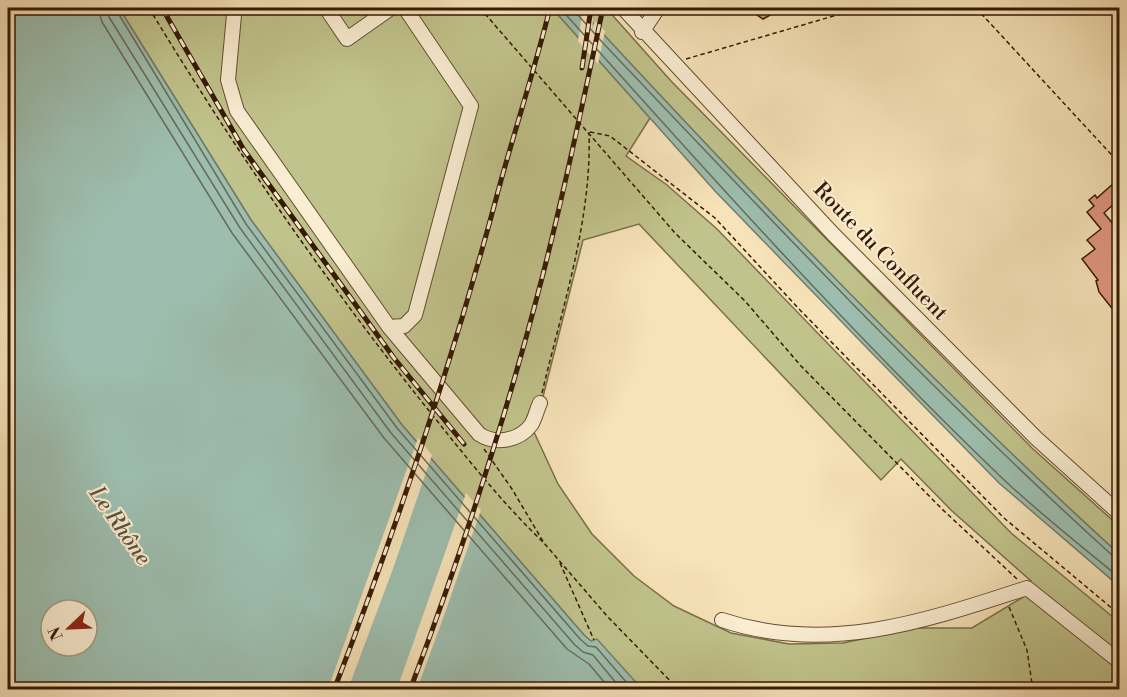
<svg xmlns="http://www.w3.org/2000/svg" width="1127" height="697" font-family="'Libre Bodoni',serif">
<style>
.green{fill:#c1c38c;stroke:#7b6e48;stroke-width:1.5;fill-rule:evenodd}
.water{fill:#9dbeaf;stroke:#737c6a;stroke-width:1.5;fill-rule:evenodd}
.pier{fill:#f7e3b9}
.lines{fill:none;stroke-linecap:round;stroke-linejoin:round}
.shore{stroke:#696c59;stroke-width:1.5}
.building{fill:#df9581;stroke:#351903;stroke-width:1.5}
.minor-casing{stroke:#664c30;stroke-width:16}
.path{stroke:#351903;stroke-width:1.5;stroke-dasharray:4.5 3;stroke-linecap:butt}
.minor{stroke:#faedd2;stroke-width:14}
.rail-casing{stroke:#351903;stroke-width:5}
.rail{stroke:#faedd2;stroke-width:3;stroke-dasharray:9;stroke-linecap:butt}
.labels{text-anchor:middle;stroke-width:4.5;stroke-linejoin:round;paint-order:stroke}
.street-label{font-size:21px;fill:#351903;stroke:#faedd2}
.water-label{font-size:22px;font-style:italic;fill:#59533f;stroke:#faedd2}
</style>
<rect width="100%" height="100%" fill="#f7e3b9"/>
<filter id="stains"><feTurbulence type="fractalNoise" baseFrequency=".00333" numOctaves="4"/><feColorMatrix values="0 0 0 0 .2 0 0 0 0 .09 0 0 0 0 .02 0 0 0 .5 -.17"/></filter>
<radialGradient id="worn" r=".72"><stop offset=".6" stop-color="#630" stop-opacity="0"/><stop offset="1" stop-color="#630" stop-opacity=".3"/></radialGradient>
<g class="green">
<path d="M119,8H552L650,118L626,156L667,185L717,229L1011,533L1119,622V689H642L584,635L402,425L251,220ZM639,224L881,480L901,459L952,511L1031,581L1025,596L972,628H914L843,643L789,644L731,633L674,606L634,576L592,534L558,484L534,432L583,240Z"/>
<path d="M579,8H606L671,81L1032,448L1119,526V554C930,382 753,196 579,8Z"/>
</g>
<g class="water">
<path d="M8,8H119L251,220L402,425L584,635L591,641L597,639L642,689H8ZM51,610H87V646H51Z"/>
<path d="M552,8H579C753,196 930,382 1119,554V586L999,483L868,349L715,191Z"/>
</g>
<g class="pier">
<polygon points="583,8 593,19 592,30 595,21 605,31 598,64 578,41"/>
<polygon points="418,438 432,455 394,566 348,689 328,689"/>
<polygon points="466,493 481,510 441,624 417,689 397,689"/>
</g>
<g class="lines">
<g class="shore">
<polyline points="98,8 102,22 232,233 384,438 567,649 589,664 611,690"/>
<polyline points="107,8 109,17 240,228 391,433 574,644 583,652 593,655 622,690"/>
<polyline points="115,8 246,224 397,428 580,639 588,646 596,647 633,690"/>
<path d="M560,8C703,168 847,329 1002,478C1039,513 1080,545 1120,578"/>
<path d="M575,8L577,14L603,43C769,218 934,394 1113,556L1120,558"/>
</g>
</g>
<g class="building">
<polygon points="747,8 774,8 772,9 774,13 763,19"/>
<polygon points="1115,182 1119,187 1119,199 1104,213 1119,231 1119,317 1099,292 1096,281 1098,280 1082,259 1095,249 1087,240 1101,229 1087,212 1094,206 1089,200 1095,195 1097,198"/>
</g>
<g class="lines">
<defs>
<g id="minor">
<polyline points="232,8 234,15 228,80 237,111 389,327 404,326 415,315 471,106 405,8"/>
<polyline points="326,8 347,39 391,8"/>
<polyline points="623,8 833,234 1036,438 1120,514"/>
<polyline points="642,32 658,8"/>
<path d="M389,327L479,434C495,445 519,441 531,425C535,419 537,409 540,403"/>
<path d="M722,620C827,655 926,621 1027,588L1120,662"/>
</g>
</defs>
<use href="#minor" class="minor-casing"/>
<g class="path">
<path d="M149,8C230,142 317,269 414,392C455,443 496,497 544,543"/>
<polyline points="480,8 675,233 745,301 801,366 942,509 1017,579"/>
<polyline points="976,8 1120,164"/>
<polyline points="686,59 861,8"/>
<polyline points="590,132 610,136 715,218 799,309 1004,518 1120,615"/>
<path d="M542,393C562,308 592,220 589,132"/>
<polyline points="484,449 512,489 544,543 607,616 679,690"/>
<polyline points="560,563 594,640"/>
<polyline points="1009,607 1027,650 1033,690"/>
</g>
<use href="#minor" class="minor"/>
<defs>
<g id="rail">
<polyline points="162,8 244,150 394,358 464,444"/>
<polyline points="582,68 591,8"/>
<path d="M334,690C396,529 451,366 496,199C513,135 534,72 550,8"/>
<path d="M410,690C461,555 506,418 542,278C565,189 584,98 603,8"/>
</g>
</defs>
<use href="#rail" class="rail-casing"/>
<use href="#rail" class="rail"/>
</g>
<g class="labels">
<g class="street-label">
<text transform="translate(881 251) rotate(46)" y="7">Route du Confluent</text>
</g>
<g class="water-label">
<text transform="translate(121 525) rotate(55)" y="8">Le Rhône</text>
</g>
</g>
<rect width="1127" height="697" fill="none" stroke="#f7e3b9" stroke-width="30"/>
<rect x="9" y="9" width="1109" height="679" fill="none" stroke="#351903" stroke-width="3"/>
<rect x="15" y="15" width="1097" height="667" fill="none" stroke="#351903" stroke-width="1.5"/>
<g transform="translate(69 628) rotate(247)"><circle r="28" fill="#faedd2" stroke="#ab987f" stroke-width="1.5"/>
<path d="M0-4.5L10 22L0 15L-10 22Z" fill="#8f2418"/>
<text y="-9" font-size="16" font-weight="bold" text-anchor="middle" fill="#351903">N</text>
</g>
<rect width="100%" height="100%" filter="url(#stains)"/>
<rect width="100%" height="100%" fill="url(#worn)"/>
</svg>
